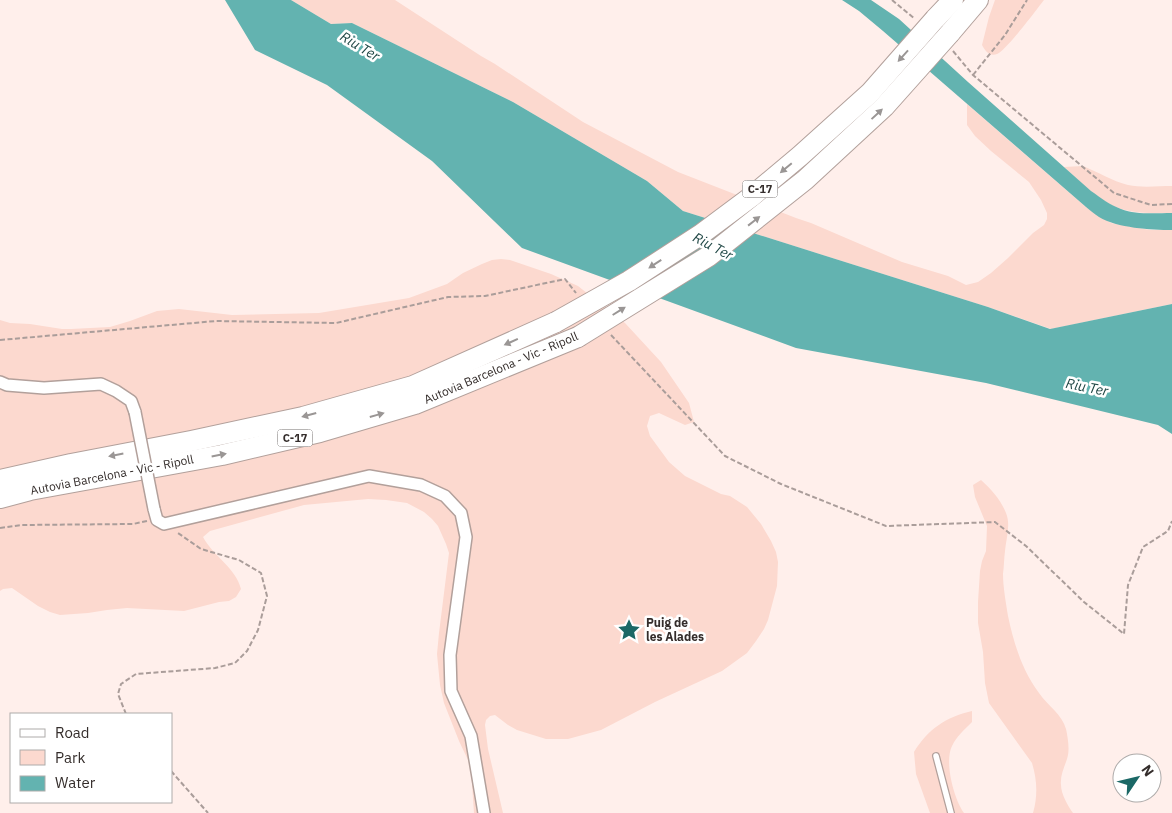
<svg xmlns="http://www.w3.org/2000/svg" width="1172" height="813" font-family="'IBM Plex Sans',sans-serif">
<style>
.green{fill:#fcd9cf}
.water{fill:#63b3b0}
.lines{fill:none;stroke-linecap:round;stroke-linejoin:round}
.lane-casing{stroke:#b2a09b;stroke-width:8}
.street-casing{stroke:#b2a09b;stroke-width:14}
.highway-casing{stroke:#b2a09b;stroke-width:22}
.path{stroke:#aa9d9a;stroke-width:2;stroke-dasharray:5 2.5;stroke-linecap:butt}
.lane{stroke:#fff;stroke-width:5.5}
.street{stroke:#fff;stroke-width:11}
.highway{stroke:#fff;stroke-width:20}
.street-bridge-casing{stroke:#b2a09b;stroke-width:14;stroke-linecap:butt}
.highway-bridge-casing{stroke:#b2a09b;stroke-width:22;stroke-linecap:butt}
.street-bridge{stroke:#fff;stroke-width:11}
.highway-bridge{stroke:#fff;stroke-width:20}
.oneway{fill:#9a9695}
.labels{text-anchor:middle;stroke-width:5;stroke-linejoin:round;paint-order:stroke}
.shield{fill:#fff;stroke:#716c6b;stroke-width:1}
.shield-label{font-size:11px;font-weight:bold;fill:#342d2b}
.street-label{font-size:12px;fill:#342d2b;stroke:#fff}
.poi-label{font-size:12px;font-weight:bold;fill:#342d2b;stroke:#fff;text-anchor:start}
.water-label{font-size:14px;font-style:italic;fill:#204745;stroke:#fff}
</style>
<rect width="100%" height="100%" fill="#ffefeb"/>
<g class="green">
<polygon points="291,0 395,0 481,56 495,64 583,122 678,172 796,218 811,223 902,262 948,276 966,285 978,282 991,273 1008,258 1033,233 1044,225 1047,219 1047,213 1041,200 1029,182 991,151 975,136 967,125 967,104 1086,207 1111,223 1150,230 1172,230 1172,304 1051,329 988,307 683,211 647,181 513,102 352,23 331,24"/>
<path d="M995,0H1044C1037,9 1005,52 997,54C990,57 985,51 982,45L989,17Z"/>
<path d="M1083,166C1098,172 1112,181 1128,185C1142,188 1158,186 1172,186V213C1157,213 1140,214 1125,210C1101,204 1082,183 1064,167Z"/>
<path d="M501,259L510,260L551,274L578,286L625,323L661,362L689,403L694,422L685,425L659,413L650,416L647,426L650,436L669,462L685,476L721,494L730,496L747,507L761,524L771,541L776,552L778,562L777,586L768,620L764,629L756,641L747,653L722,671L655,702L601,730L568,739H546L517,730L508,725L495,715L490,716L486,720L485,725L488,749L503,813H474L471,769L468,760L459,741L444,703L440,685L437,654L439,633L449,553L446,544L438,526L432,519L424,512L407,503L386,500L368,499L304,505L210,531L203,537C213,556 236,568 241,589L236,597L229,601L219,602L184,611L127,608L107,610L88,613L60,615L50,612L38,606L12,588L3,589L0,591V320L10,323L30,324L62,329H71L110,327L130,321L157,311L179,309L232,315L319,313L409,298L447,284L463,273L482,264L492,260Z"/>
<path d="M981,480C991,489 1001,500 1006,513C1011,525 1006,539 1005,551C1004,559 1004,566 1003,574C1003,587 1006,603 1008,616C1014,644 1022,670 1039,693C1048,706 1062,714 1066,729C1068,738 1070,751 1067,759C1064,768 1060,776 1061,785C1061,794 1068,806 1073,813H1033C1038,796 1037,779 1032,763L989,703L985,683L983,652L978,623V602L980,571L982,561L986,551L987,526L975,497L973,485Z"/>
<path d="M972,711V722C965,729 956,737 952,746C944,762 954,799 964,813H930L916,774L914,752C928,729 946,717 972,711Z"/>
</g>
<g class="water">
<polygon points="225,0 291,0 331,24 352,23 513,102 647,181 683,211 988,307 1050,329 1172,304 1172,434 1158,425 986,383 796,348 522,248 432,161 327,85 255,50"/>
<path d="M842,0H871L899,19L968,82L1091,191C1101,198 1110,205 1121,209C1136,215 1156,213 1172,213V230C1151,230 1117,228 1099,217C1094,214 1090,210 1086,207L883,31L859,11Z"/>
</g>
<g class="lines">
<defs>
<polyline id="lane" points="936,756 951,813"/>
<g id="street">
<polyline points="0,382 7,385 44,388 101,384 116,391 131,401 135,412"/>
<polyline points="154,509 157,520 164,524 369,476 421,485 445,496 461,513 466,537 450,655 451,691 471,736 484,813"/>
</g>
<g id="highway">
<polyline points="935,19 953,0"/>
<polyline points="950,33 978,0"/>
<polyline points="0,480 71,464 191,441 303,417 413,386 556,322"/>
<polyline points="0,498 30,490 222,455 320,432 415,404 578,337"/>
</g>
</defs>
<use href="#lane" class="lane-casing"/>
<use href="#street" class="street-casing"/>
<use href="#highway" class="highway-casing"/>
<g class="path">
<polyline points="892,0 915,19"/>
<polyline points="953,51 973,75 1114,193 1151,205 1172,204"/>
<polyline points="973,75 1005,35 1027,0"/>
<polyline points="611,335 725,456 781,484 886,526 995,522 1026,546 1084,602 1124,634 1128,585 1143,547 1168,531 1172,521"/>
<polyline points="0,340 216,321 336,323 448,297 485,296 565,279 576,293"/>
<polyline points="0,528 22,525 133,524 147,521"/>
<polyline points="126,714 118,694 121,684 136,674 215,668 235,663 247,651 258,630 267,596 261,573 239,560 201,549 178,533"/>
<polyline points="171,771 208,813"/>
</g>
<use href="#lane" class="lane"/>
<use href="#street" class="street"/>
<use href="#highway" class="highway"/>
<defs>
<polyline id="street-bridge" points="135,412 154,509"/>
<g id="highway-bridge">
<polyline points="556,322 629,281 700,235 751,197 800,156 870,93 935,19"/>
<polyline points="578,337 709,256 805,180 884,107 950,33"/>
</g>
</defs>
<use href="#street-bridge" class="street-bridge-casing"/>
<use href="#highway-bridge" class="highway-bridge-casing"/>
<use href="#street-bridge" class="street-bridge"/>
<use href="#highway-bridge" class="highway-bridge"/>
</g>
<defs><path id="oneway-solid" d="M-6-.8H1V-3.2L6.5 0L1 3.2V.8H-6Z" transform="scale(1.25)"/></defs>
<g class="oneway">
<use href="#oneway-solid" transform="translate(903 56) rotate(132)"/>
<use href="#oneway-solid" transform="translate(877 114) rotate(-43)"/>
<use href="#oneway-solid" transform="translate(786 168) rotate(140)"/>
<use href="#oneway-solid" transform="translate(754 221) rotate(-38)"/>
<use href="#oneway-solid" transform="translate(655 264) rotate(147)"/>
<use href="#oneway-solid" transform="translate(619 311) rotate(-32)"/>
<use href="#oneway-solid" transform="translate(511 342) rotate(156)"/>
<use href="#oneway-solid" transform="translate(309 415) rotate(165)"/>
<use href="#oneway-solid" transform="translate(377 415) rotate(-16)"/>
<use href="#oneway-solid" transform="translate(116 455) rotate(169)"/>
<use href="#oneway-solid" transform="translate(219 455) rotate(-11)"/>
</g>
<defs>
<symbol id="sight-bare" viewBox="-9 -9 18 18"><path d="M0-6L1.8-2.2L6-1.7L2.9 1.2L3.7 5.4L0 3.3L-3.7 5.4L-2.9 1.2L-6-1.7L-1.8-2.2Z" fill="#1b6866" stroke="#fff" stroke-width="2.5" paint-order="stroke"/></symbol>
</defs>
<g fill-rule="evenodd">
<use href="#sight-bare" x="613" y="614" width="32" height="32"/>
</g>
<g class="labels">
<g class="shield">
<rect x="742.5" y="180.5" width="35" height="17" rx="4"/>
<rect x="277.5" y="429.5" width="35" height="17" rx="4"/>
</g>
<g class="shield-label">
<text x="760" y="193">C-17</text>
<text x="295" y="442">C-17</text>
</g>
<g class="street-label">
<text transform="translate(501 368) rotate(-23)" y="4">Autovia Barcelona - Vic - Ripoll</text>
<text transform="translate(112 475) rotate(-11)" y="4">Autovia Barcelona - Vic - Ripoll</text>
</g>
<g class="poi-label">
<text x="646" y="627">Puig de<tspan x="646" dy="14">les Alades</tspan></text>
</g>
<g class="water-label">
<text transform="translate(360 46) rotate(31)" y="5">Riu Ter</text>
<text transform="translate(713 246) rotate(28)" y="5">Riu Ter</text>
<text transform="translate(1087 387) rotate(11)" y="5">Riu Ter</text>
</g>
</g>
<rect x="10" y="713" width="162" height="90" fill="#ffffff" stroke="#aeabaa"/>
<rect x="20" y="729" width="25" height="8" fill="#ffffff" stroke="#aeabaa"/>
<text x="55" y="738" font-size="15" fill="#342d2b">Road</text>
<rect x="20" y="750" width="25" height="15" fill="#fcd9cf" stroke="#aeabaa"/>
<text x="55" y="763" font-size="15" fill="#342d2b">Park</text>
<rect x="20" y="776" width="25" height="15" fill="#63b3b0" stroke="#aeabaa"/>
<text x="55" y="788" font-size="15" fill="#342d2b">Water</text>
<g transform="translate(1137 778) rotate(55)"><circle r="24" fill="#ffffff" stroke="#aeabaa"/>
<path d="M0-4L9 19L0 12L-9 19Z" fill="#1b6866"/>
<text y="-8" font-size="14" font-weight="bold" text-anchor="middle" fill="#342d2b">N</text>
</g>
</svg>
